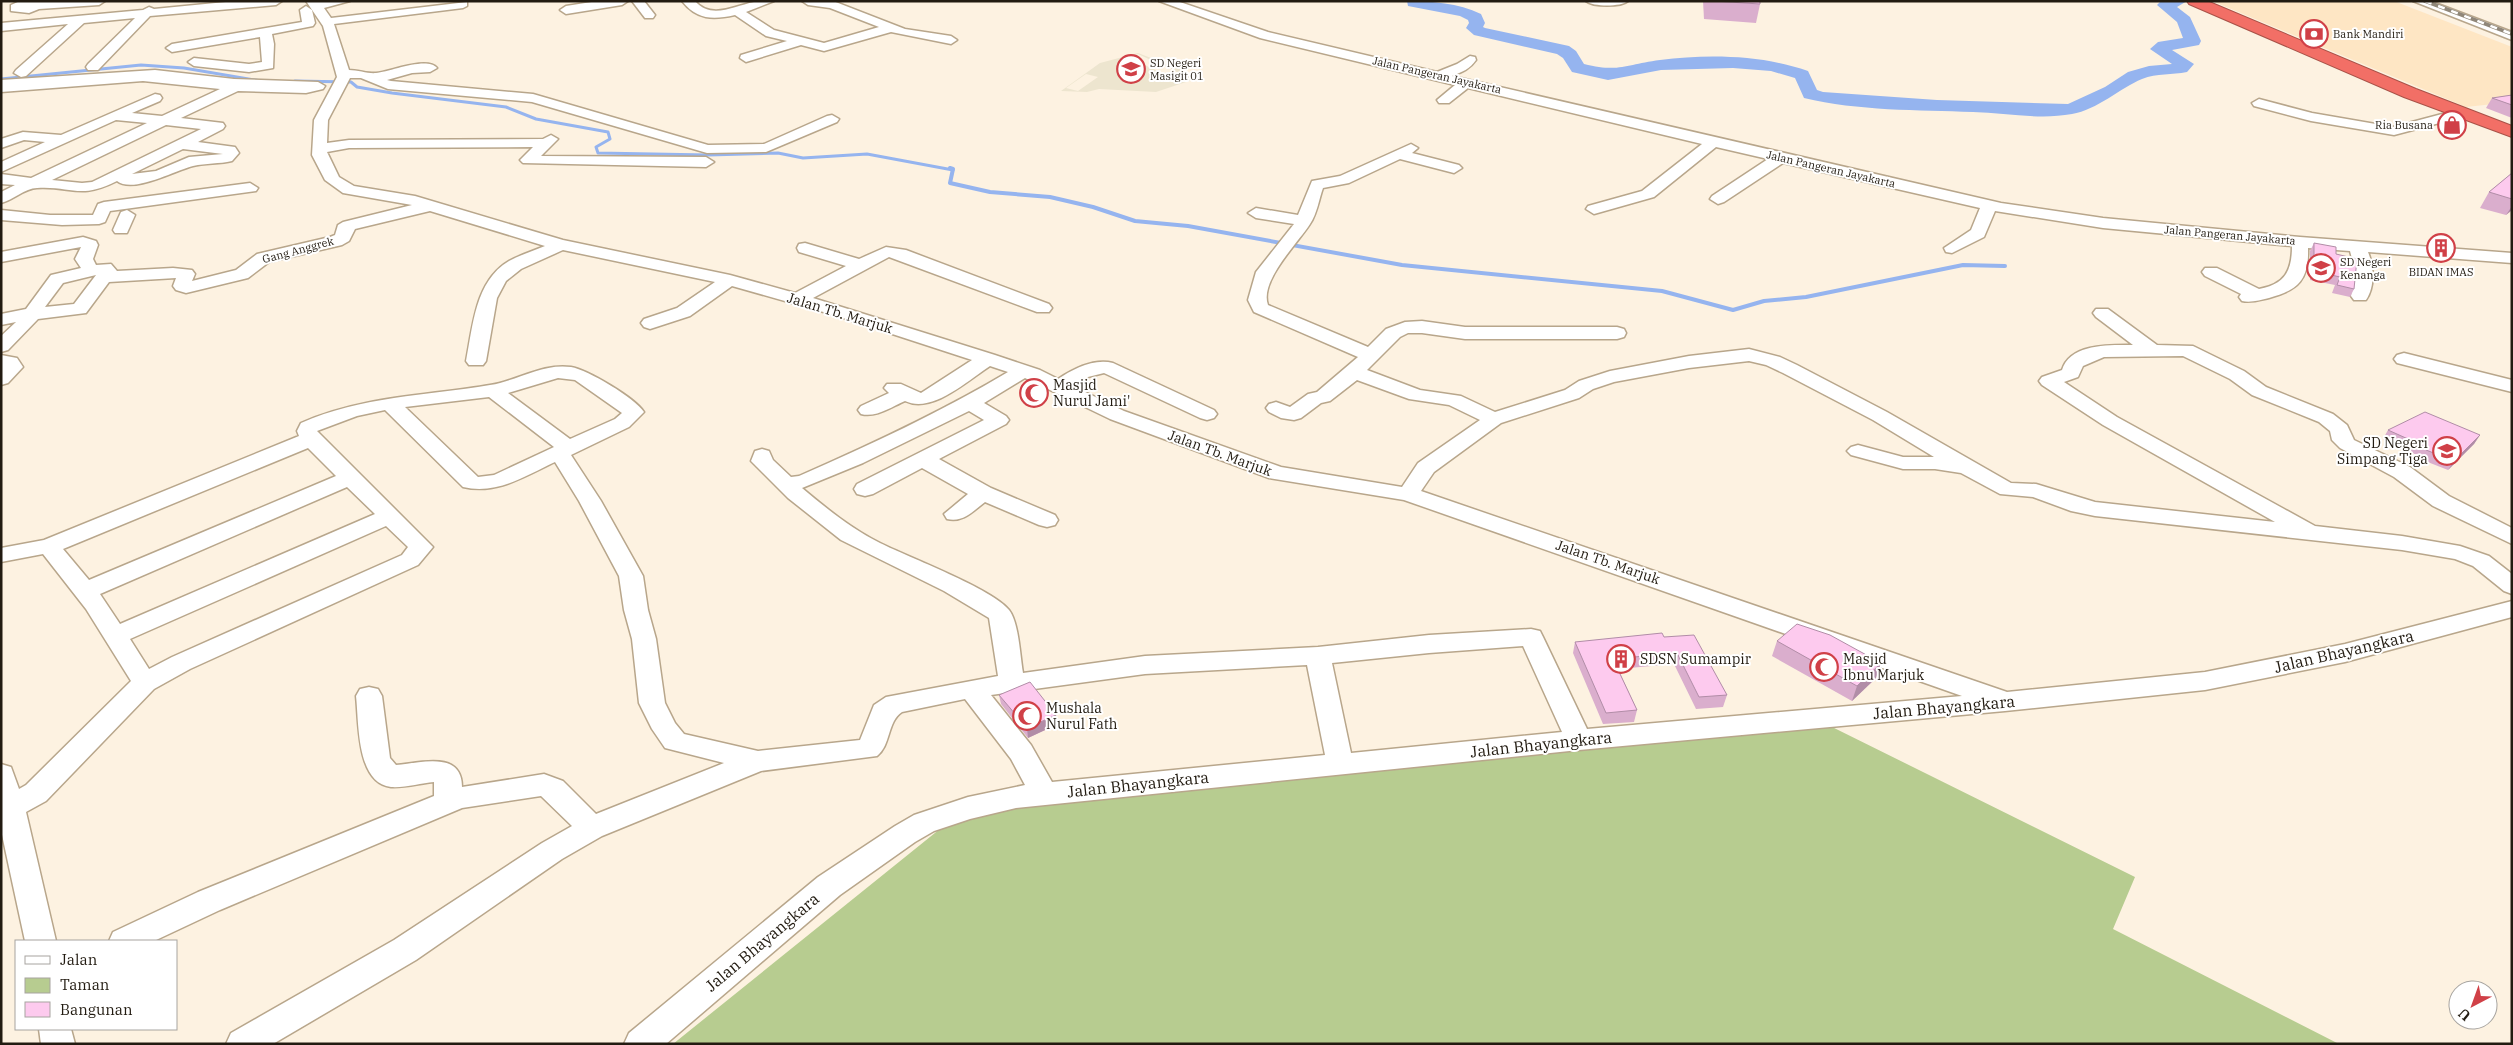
<svg xmlns="http://www.w3.org/2000/svg" width="2513" height="1045" font-family="'IBM Plex Serif',serif">
<style>
.built{fill:#fee6c4}
.education{fill:#ede5cf;fill-rule:evenodd}
.green{fill:#b7cc90}
.lines{fill:none;stroke-linecap:round;stroke-linejoin:round}
.stream-far1{stroke:#95b4ef;stroke-width:3}
.stream{stroke:#95b4ef;stroke-width:4}
.river{fill:#95b4ef;fill-rule:evenodd}
.minor-casing{stroke:#b8a68b;stroke-width:3}
.highway-casing{stroke:#a95248;stroke-width:2}
.minor{fill:#fff;fill-rule:evenodd}
.highway{fill:#f26f66;fill-rule:evenodd}
.rail-casing{stroke:#908779;stroke-width:4}
.rail{stroke:#fff;stroke-width:2.5;stroke-dasharray:7;stroke-linecap:butt}
.wall{fill:#daaecd}
.shaded-wall{fill:#b18da7}
.building{fill:#fdcaee;stroke:#b18da7}
.labels{text-anchor:middle;stroke-width:4;stroke-linejoin:round;paint-order:stroke}
.far-poi-label{font-size:11px;fill:#221b11;stroke:#fff;text-anchor:start}
.far-street-label{font-size:11px;fill:#221b11;stroke:#fff}
.street-label{font-size:14px;fill:#221b11;stroke:#fff}
.poi-label{font-size:14px;fill:#221b11;stroke:#fff;text-anchor:start}
.near-street-label{font-size:16px;fill:#221b11;stroke:#fff}
</style>
<rect width="100%" height="100%" fill="#fdf2e1"/>
<polygon class="built" points="2212,1 2394,1 2512,47 2512,102 2466,107"/>
<path class="education" d="M1138,53L1187,72L1192,80L1156,92L1099,89L1087,92L1061,91L1100,63ZM1138,54L1181,74L1171,77L1127,57ZM1086,74L1098,77L1078,91L1066,88Z"/>
<polygon class="green" points="1818,720 2135,877 2113,929 2339,1044 673,1044 961,812"/>
<g class="lines">
<g class="stream-far1">
<polyline points="1,79 141,65 184,68 261,81"/>
<polyline points="295,81 351,82 357,87 392,93 506,107 536,119 608,132 610,139 596,147 598,153 708,155 778,153 803,158 867,154 953,170"/>
</g>
<polyline class="stream" points="950,168 953,169 950,183 990,192 1050,197 1093,207 1135,221 1188,226 1402,265 1662,291 1733,310 1764,301 1806,297 1963,265 2005,266"/>
<path class="river" d="M1407,1C1432,1 1458,3 1481,14L1485,23L1483,27L1485,28L1569,46L1576,51L1584,64C1620,73 1627,64 1660,60C1709,54 1762,55 1808,71L1817,90L1823,92L1937,100L2068,104L2105,87L2128,72L2149,66L2172,64L2150,49L2158,42L2183,38L2177,22L2157,5L2161,1H2187L2177,7L2190,17L2201,41L2199,45L2172,50L2194,64L2187,72C2172,75 2157,73 2142,79C2120,88 2097,110 2072,114C2040,120 2005,113 1973,112C1918,110 1858,111 1804,98L1795,78L1771,71L1733,68L1661,70L1608,80L1572,72L1563,58L1557,54L1474,35L1466,28L1469,23L1468,20L1460,16L1408,6Z"/>
<defs>
<g id="minor">
<polygon points="20,1 105,1 99,5 39,9 29,13 11,11 11,5"/>
<polygon points="236,1 282,1 276,5 150,16 98,70 88,70 86,67 88,64 135,18 84,23 26,76 21,77 14,73 16,70 68,24 1,31 1,23 143,10 149,7 154,9"/>
<path d="M306,1H350L324,8L331,18L467,2V6L463,8L334,24L349,70C358,70 369,74 376,73C390,72 427,56 437,68L430,72L412,73L387,80L391,81L533,94L708,145L764,144L827,116L832,115L839,119L837,122L766,152L707,153L532,102L388,89L361,78H350L328,120L327,143L349,140L543,139L551,135L558,139L541,156L706,157L714,162L706,167L523,163L520,160L533,147L349,148L327,152L339,177L354,186L415,196L563,240L730,275L795,293L846,266L799,252L797,248L799,244L805,243L859,259L886,247L906,250L1049,304L1052,308L1049,312H1037L889,257L813,298L995,355L1040,370L1058,379C1073,369 1094,358 1113,363L1214,410L1217,414L1214,418L1207,420L1200,418L1104,373L1088,377L1073,386L1124,411L1281,467L1402,487L1418,463L1480,420L1449,405L1409,399L1357,380L1330,401L1321,403L1301,418L1294,420L1281,418L1269,412L1266,408L1269,404L1276,402L1290,407L1308,394L1317,392L1358,357L1254,312L1248,300L1256,272L1294,224L1256,218L1248,213L1256,208L1298,215L1312,181L1340,176L1411,144L1418,148L1412,153L1459,165L1462,168L1454,173L1400,159L1349,183L1323,188C1319,199 1317,214 1310,224C1298,243 1259,281 1268,305L1368,347L1386,329L1405,322L1422,321L1465,327H1617L1624,329L1626,333L1624,337L1617,339H1465L1422,333H1408L1400,337L1367,370L1420,390L1461,396L1495,412L1565,390L1579,381L1610,371L1689,356L1749,349L1780,357L1797,365L1887,412L2011,483L2036,484L2095,502L2275,522L2103,425L2042,385L2039,381L2042,377L2062,370C2070,343 2111,345 2133,345L2096,317L2093,313L2096,309H2108L2157,345L2193,346L2244,371L2266,387L2333,414L2347,425L2354,440L2410,467L2449,496L2512,528V544L2433,506L2394,477L2340,448L2332,440L2330,431L2319,422L2252,395L2230,379L2183,356L2104,357L2083,366L2078,377L2064,382L2117,417L2315,526L2402,536L2460,546L2489,556L2512,574V594L2504,591L2473,566L2455,559L2402,550L2095,516L2071,511L2033,497L2000,494L1961,473L1935,469H1903L1851,455L1847,451L1851,447L1858,445L1903,457H1934L1873,420L1783,373L1766,365L1749,361L1689,368L1614,382L1593,389L1579,398L1501,423L1434,472L1421,491L2007,692L2205,672L2345,644L2512,601V617L2345,662L2205,690L2005,711L1579,750L1016,808L970,819L934,831L915,842L840,895L666,1044H624L629,1033L818,877L895,826L914,815L968,797L1025,785L1011,759L965,699L902,712C887,722 891,745 877,756L761,771L602,836L562,859L416,960L273,1044H226L231,1033L394,940L542,843L572,826L541,796L462,808L220,910L154,941H109L113,932L198,892L434,796V782C421,783 405,788 391,787C356,783 359,722 356,696L360,689L369,687L378,689L382,696L390,758L396,765C420,763 462,750 462,787L544,774L563,781L596,814L724,763L665,748L652,729L639,703L632,639L624,610L619,576L579,501L555,462C525,476 497,495 463,487L385,410L357,416L317,431L433,547L418,565L190,669L154,689L46,801L26,812L56,941H25L1,830V764L11,767L19,789L26,785L131,681L86,609L43,554L1,562V548L44,540L299,436L297,431L301,423C362,396 425,396 490,385C517,381 542,363 571,367C588,370 635,398 644,412L629,427L571,455L601,501L643,576L648,610L656,639L665,703L675,723L684,734L758,751L860,740L874,705L886,697L998,676L989,618L944,591L841,540L788,498L751,461L755,451L762,449L769,451L773,460L791,477L799,476C870,445 941,412 1008,372L990,366C967,381 932,414 905,401C891,407 876,418 861,414L858,410L861,406L889,393L884,388L887,384H901L921,393L972,360L834,315L732,286L690,316L650,329L644,327L641,323L644,319L677,308L715,282L563,250L521,269L506,281L497,298L486,361L483,365H469L466,361C473,326 475,281 509,261C520,255 533,251 545,246L430,211L355,229L349,241L342,245L269,262L248,278L186,293L176,290L173,286L176,278L109,282L86,313L38,319L8,350L1,352V336L16,322L1,325V314L26,309L51,275L81,268L75,259L81,247L1,262V252L83,237L96,241L98,245L93,259L96,265L111,264L117,271L173,268L192,270L195,274L192,281L236,270L257,254L330,237L335,235L338,225L343,222L412,205L343,193L325,180L312,155L314,120L337,77L323,26ZM96,275L74,304L45,307L63,283ZM558,378L575,380L622,413L615,419L570,439L508,393ZM1025,378L1110,419L1269,478L1404,500L1962,696L1587,729L1543,637L1540,631L1531,629L1429,635L1318,647L1145,656L1023,673C1020,656 1019,623 1009,610C993,589 908,557 880,543C852,529 827,509 802,488L863,463L969,411L984,420L857,484L854,489L857,494L865,496L873,494L922,468L968,494L944,514L947,519C963,523 973,511 985,502L1039,525L1047,527L1055,525L1058,520L1055,515L991,488L939,459L1006,424L1009,420L1006,416L984,403ZM489,397L554,447L494,475L478,477L405,407ZM308,448L336,476L89,580L63,549ZM347,487L375,514L120,624L100,594ZM386,526L408,547L402,555L172,657L149,669L130,639ZM1523,646L1562,732L1351,753L1332,663L1429,653ZM1307,665L1325,755L1052,782L1031,745L991,695L1145,674Z"/>
<polygon points="598,1 628,1 622,5 566,14 560,10 566,6"/>
<polygon points="632,1 644,1 655,15 653,18 645,18"/>
<path d="M682,1H695C711,20 734,6 754,2C760,0 767,1 774,1L746,12L774,30L824,43L879,27L830,8L808,5L802,1H833L905,29L951,36L957,40L951,44L891,32L824,51L801,45L746,62L740,58L741,55L787,41L766,36L735,15C713,20 697,20 682,1Z"/>
<path d="M1159,1H1177L1268,32L1437,72L1457,64L1470,56L1475,57L1476,60C1470,69 1462,72 1452,76L2001,203L2103,218L2300,237L2512,253V263L2368,252C2374,266 2375,287 2366,300H2354L2351,296L2355,270L2350,251L2308,248C2309,279 2299,290 2269,298C2260,300 2251,303 2242,301L2239,297L2241,294L2205,276L2202,272L2205,268H2217L2259,289C2285,284 2292,271 2292,246L2103,228L1995,211L1984,237L1952,253L1946,252L1944,248L1971,230L1980,208L1783,163L1724,202L1718,204L1710,199L1712,196L1768,159L1716,147L1654,197L1594,214L1586,209L1588,206L1642,191L1702,144L1468,88L1449,103H1439L1437,100L1455,85L1260,38Z"/>
<path d="M1586,1H1628C1621,7 1593,7 1586,1Z"/>
<polygon points="2413,1 2430,1 2512,32 2512,40"/>
<polygon points="306,6 312,10 315,23 313,26 272,34 274,44 273,68 249,72 194,66 188,62 194,58 249,64 262,62 260,37 172,52 166,48 172,44 302,22 300,10"/>
<path d="M155,70L234,79L318,82L325,86L323,89L306,93L238,91L181,118L223,123L225,126L223,129L198,142L235,147L239,153L232,161C219,164 206,163 193,166C176,170 133,194 117,181C79,200 73,186 37,188C25,188 13,200 1,203V192L15,185L1,184V174L31,178L147,123L116,120L1,172V162L45,142L24,140L1,148V139L23,132L61,135L155,94L160,95L162,98L160,101L132,113L162,116L220,89L143,81L1,92V80ZM166,125L201,129L92,182L82,183L52,180ZM183,149L223,154L189,157L156,171L132,174Z"/>
<polygon points="2259,99 2312,113 2393,127 2461,109 2468,113 2466,116 2394,135 2311,121 2254,106 2252,103"/>
<polygon points="250,183 258,188 256,191 110,211 105,222 99,224 62,225 1,220 1,210 50,215 93,215 98,204 104,202"/>
<polygon points="127,210 135,215 127,233 115,233 113,230 121,212"/>
<polygon points="2404,353 2512,380 2512,392 2397,363 2394,359 2397,355"/>
<polygon points="1,355 17,358 23,367 8,383 1,385"/>
<polygon points="39,1029 71,1029 75,1044 41,1044"/>
</g>
<polygon id="highway" points="2187,1 2207,1 2416,89 2512,126 2512,137 2404,97 2189,4"/>
</defs>
<use href="#minor" class="minor-casing"/>
<use href="#highway" class="highway-casing"/>
<use href="#minor" class="minor"/>
<use href="#highway" class="highway"/>
<defs>
<polyline id="rail" points="2425,1 2512,34"/>
</defs>
<use href="#rail" class="rail-casing"/>
<use href="#rail" class="rail"/>
</g>
<g class="wall">
<polygon points="1703,1 1760,1 1760,4 1756,23 1704,19"/>
<polygon points="2512,95 2512,118 2486,108 2492,98"/>
<polygon points="2512,173 2512,210 2506,215 2480,208 2489,192"/>
<polygon points="2314,243 2336,254 2354,289 2350,297 2332,293 2335,285 2310,280 2310,251"/>
<polygon points="2388,430 2480,435 2474,444 2448,470 2420,459 2421,457 2383,439"/>
<polygon points="1664,637 1727,695 1723,707 1696,709 1674,664 1618,669 1637,710 1634,722 1603,724 1573,653 1575,642"/>
<polygon points="1777,641 1876,678 1852,701 1772,656"/>
<polygon points="999,695 1058,724 1028,738 1001,704"/>
</g>
<g class="shaded-wall">
<polygon points="2512,206 2512,210 2506,215"/>
<polygon points="2480,435 2474,444 2448,470 2454,461"/>
<polygon points="1881,663 1876,678 1852,701 1857,686"/>
<polygon points="1056,715 1058,724 1028,738 1027,728"/>
</g>
<g class="building">
<polygon points="1714,1 1760,1 1760,4"/>
<polygon points="2512,95 2512,105 2492,98"/>
<polygon points="2512,173 2512,199 2489,192"/>
<polygon points="2314,243 2336,247 2336,254 2357,259 2354,289 2337,285 2340,277 2314,271"/>
<polygon points="2425,412 2480,435 2454,461 2426,450 2428,448 2388,430"/>
<polygon points="1797,624 1830,635 1881,663 1857,686 1777,641"/>
<polygon points="1662,633 1664,637 1694,635 1727,695 1699,697 1677,653 1613,659 1637,710 1606,713 1575,642"/>
<polygon points="1030,682 1056,715 1027,728 999,695"/>
</g>
<defs>
<symbol id="bank-ring" viewBox="-11 -11 22 22"><circle r="9.5" fill="#fff" stroke="#d04047" stroke-width="1.5"/><path d="M-6-4H6V4H-6ZM0-2.3a2.3 2.3 0 1 0 0 4.6a2.3 2.3 0 1 0 0-4.6Z" fill="#d04047"/></symbol>
<symbol id="school-ring" viewBox="-11 -11 22 22"><circle r="9.5" fill="#fff" stroke="#d04047" stroke-width="1.5"/><path d="M0-5L7-2L0 1L-7-2ZM-4 1L0 2.5L4 1V4Q0 6-4 4Z" fill="#d04047"/></symbol>
<symbol id="shop-ring" viewBox="-11 -11 22 22"><circle r="9.5" fill="#fff" stroke="#d04047" stroke-width="1.5"/><path d="M-5-2.5h2.3a2.7 3.5 0 0 1 5.4 0H5L5.5 6h-11ZM-1.5-2.5h3a1.5 2.3 0 0 0-3 0Z" fill="#d04047"/></symbol>
<symbol id="building-ring" viewBox="-11 -11 22 22"><circle r="9.5" fill="#fff" stroke="#d04047" stroke-width="1.5"/><path d="M-4-6H4V6H1V3H-1V6H-4ZM-2.5-4.3h1.7v1.8h-1.7ZM.8-4.3h1.7v1.8H.8ZM-2.5-1h1.7V.8h-1.7ZM.8-1h1.7V.8H.8Z" fill="#d04047"/></symbol>
<symbol id="mosque-ring" viewBox="-11 -11 22 22"><circle r="9.5" fill="#fff" stroke="#d04047" stroke-width="1.5"/><path d="M3.5-4.9A6 6 0 1 0 3.5 4.9A5 5 0 1 1 3.5-4.9Z" fill="#d04047"/></symbol>
</defs>
<g fill-rule="evenodd">
<use href="#bank-ring" x="2298" y="18" width="32" height="32"/>
<use href="#school-ring" x="1115" y="53" width="32" height="32"/>
<use href="#shop-ring" x="2436" y="109" width="32" height="32"/>
<use href="#building-ring" x="2425" y="232" width="32" height="32"/>
<use href="#school-ring" x="2305" y="252" width="32" height="32"/>
<use href="#mosque-ring" x="1018" y="377" width="32" height="32"/>
<use href="#school-ring" x="2431" y="435" width="32" height="32"/>
<use href="#building-ring" x="1605" y="643" width="32" height="32"/>
<use href="#mosque-ring" x="1808" y="651" width="32" height="32"/>
<use href="#mosque-ring" x="1011" y="700" width="32" height="32"/>
</g>
<g class="labels">
<g class="far-poi-label">
<text x="2333" y="38">Bank Mandiri</text>
<text x="1150" y="67">SD Negeri<tspan x="1150" dy="13">Masigit 01</tspan></text>
<text x="2433" y="129" text-anchor="end">Ria Busana</text>
<text x="2340" y="266">SD Negeri<tspan x="2340" dy="13">Kenanga</tspan></text>
<text x="2441" y="276" text-anchor="middle">BIDAN IMAS</text>
</g>
<g class="far-street-label">
<text transform="translate(1437 75) rotate(13)" y="4">Jalan Pangeran Jayakarta</text>
<text transform="translate(1831 169) rotate(13)" y="4">Jalan Pangeran Jayakarta</text>
<text transform="translate(2230 235) rotate(5)" y="4">Jalan Pangeran Jayakarta</text>
<text transform="translate(298 250) rotate(-15)" y="4">Gang Anggrek</text>
</g>
<g class="street-label">
<text transform="translate(840 313) rotate(17)" y="5">Jalan Tb. Marjuk</text>
<text transform="translate(1220 453) rotate(20)" y="5">Jalan Tb. Marjuk</text>
<text transform="translate(1608 562) rotate(19)" y="5">Jalan Tb. Marjuk</text>
</g>
<g class="poi-label">
<text x="1053" y="390">Masjid<tspan x="1053" dy="16">Nurul Jami'</tspan></text>
<text x="2428" y="448" text-anchor="end">SD Negeri<tspan x="2428" dy="16">Simpang Tiga</tspan></text>
<text x="1640" y="664">SDSN Sumampir</text>
<text x="1843" y="664">Masjid<tspan x="1843" dy="16">Ibnu Marjuk</tspan></text>
<text x="1046" y="713">Mushala<tspan x="1046" dy="16">Nurul Fath</tspan></text>
</g>
<g class="near-street-label">
<text transform="translate(2344 651) rotate(-13)" y="6">Jalan Bhayangkara</text>
<text transform="translate(1944 707) rotate(-5)" y="6">Jalan Bhayangkara</text>
<text transform="translate(1541 744) rotate(-6)" y="6">Jalan Bhayangkara</text>
<text transform="translate(1138 784) rotate(-6)" y="6">Jalan Bhayangkara</text>
<text transform="translate(762 942) rotate(-40)" y="6">Jalan Bhayangkara</text>
</g>
</g>
<rect width="2513" height="1045" fill="none" stroke="#221b11" stroke-width="5"/>
<rect x="15" y="940" width="162" height="90" fill="#ffffff" stroke="#a7a4a0"/>
<rect x="25" y="956" width="25" height="8" fill="#ffffff" stroke="#a7a4a0"/>
<text x="60" y="965" font-size="15" fill="#221b11">Jalan</text>
<rect x="25" y="978" width="25" height="15" fill="#b7cc90" stroke="#a7a4a0"/>
<text x="60" y="990" font-size="15" fill="#221b11">Taman</text>
<rect x="25" y="1002" width="25" height="15" fill="#fdcaee" stroke="#a7a4a0"/>
<text x="60" y="1015" font-size="15" fill="#221b11">Bangunan</text>
<g transform="translate(2473 1005) rotate(221)"><circle r="24" fill="#ffffff" stroke="#a7a4a0"/>
<path d="M0-4L9 19L0 12L-9 19Z" fill="#d04047"/>
<text y="-8" font-size="14" font-weight="bold" text-anchor="middle" fill="#221b11">U</text>
</g>
</svg>
